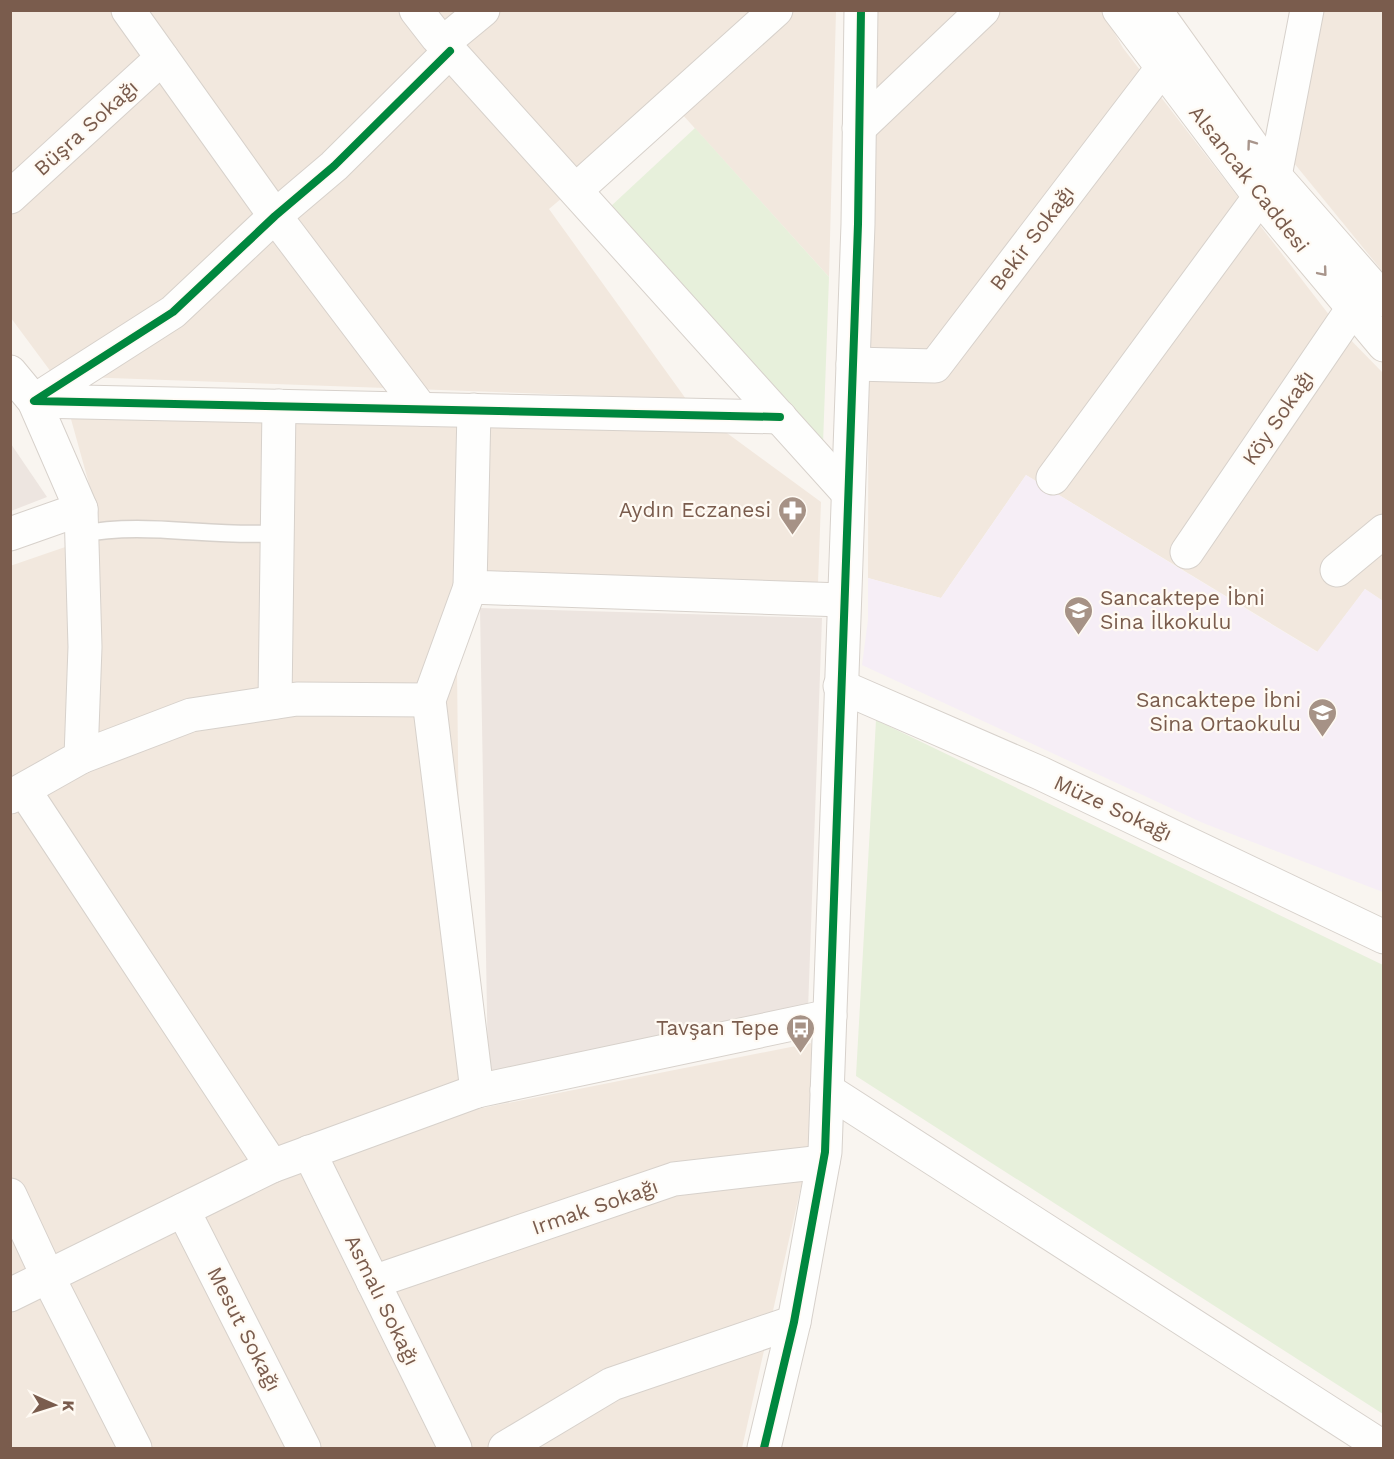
<svg xmlns="http://www.w3.org/2000/svg" width="1394" height="1459" font-family="'Work Sans',sans-serif">
<style>
.residential{fill:#f2e8de}
.industrial{fill:#ede5e0}
.education{fill:#f6eef6}
.green{fill:#e7f0db}
.lines{fill:none;stroke-linecap:round;stroke-linejoin:round}
.lane-casing{stroke:#d7d1cb;stroke-width:19}
.street-casing{stroke:#d7d1cb;stroke-width:35}
.secondary-casing{stroke:#d9d2cb;stroke-width:35}
.lane{stroke:#fefefd;stroke-width:16}
.street{stroke:#fefefd;stroke-width:33}
.secondary{stroke:#fefefd;stroke-width:33}
.cycleway-casing{stroke:#fffaf3;stroke-width:11}
.cycleway{stroke:#00873e;stroke-width:8}
.oneway{stroke:#a8958b}
.labels{text-anchor:middle;stroke-width:4.5;stroke-linejoin:round;paint-order:stroke}
.street-label{font-size:21px;fill:#7a5c4d;stroke:#fffaf3}
.poi-label{font-size:21px;fill:#7a5c4d;stroke:#fffaf3;text-anchor:end}
</style>
<rect width="100%" height="100%" fill="#f9f5f0"/>
<g class="residential">
<polygon points="11,11 836,11 829,277 673,104 549,209 686,399 54,376 11,318"/>
<polygon points="869,11 1102,11 1123,48 1340,329 1383,373 1383,601 1365,589 1318,652 1026,475 941,598 868,578"/>
<polygon points="1318,11 1383,11 1383,272 1285,152"/>
<polygon points="69,412 716,425 821,502 818,583 456,579 462,1112 811,1043 814,1129 742,1448 11,1448 10,566 103,534"/>
</g>
<g class="industrial">
<polygon points="11,444 47,497 11,511 10,511"/>
<polygon points="480,608 822,618 808,1010 488,1071"/>
</g>
<polygon class="education" points="1026,475 1317,652 1365,589 1383,601 1383,892 1203,823 862,665 868,620 868,578 941,598"/>
<g class="green">
<polygon points="695,128 829,277 822,472 596,220"/>
<polygon points="876,720 1383,965 1383,1414 856,1076"/>
</g>
<g class="lines">
<defs>
<path id="lane" d="M81,534C145,521 212,538 277,533"/>
<g id="street">
<polyline points="128,10 275,216 421,409"/>
<polyline points="416,10 437,37 848,493"/>
<polyline points="443,43 483,10"/>
<polyline points="450,51 334,166 275,216 173,312 34,401 780,417"/>
<polyline points="859,128 983,10"/>
<polyline points="576,190 776,10"/>
<polyline points="10,197 162,58"/>
<polyline points="853,364 935,366 1179,46"/>
<polyline points="10,372 34,401 81,509 85,647 81,757 10,797"/>
<polyline points="474,410 470,587 843,600"/>
<polyline points="1053,478 1275,176 1307,10"/>
<polyline points="10,534 81,509"/>
<polyline points="1187,552 1368,286"/>
<polyline points="1337,570 1384,531"/>
<polyline points="470,587 429,700 477,1091 830,1016"/>
<polyline points="840,686 1040,773 1384,937"/>
<polyline points="275,702 279,406"/>
<polyline points="81,757 191,715 297,699 429,700"/>
<polyline points="24,790 272,1166 477,1091"/>
<polyline points="827,1090 1384,1448"/>
<polyline points="309,1152 455,1448"/>
<polyline points="10,1195 48,1277 135,1448"/>
<polyline points="183,1210 304,1448"/>
<polyline points="373,1282 674,1179 823,1162"/>
<polyline points="10,1295 272,1166"/>
<polyline points="505,1448 612,1384 794,1322"/>
<polyline points="764,1448 794,1322 825,1152 858,224 861,10"/>
</g>
<g id="secondary">
<polyline points="1119,10 1260,197 1384,345"/>
<polyline points="1155,10 1268,168 1384,300"/>
</g>
</defs>
<use href="#lane" class="lane-casing"/>
<use href="#street" class="street-casing"/>
<use href="#secondary" class="secondary-casing"/>
<use href="#lane" class="lane"/>
<use href="#street" class="street"/>
<use href="#secondary" class="secondary"/>
<defs>
<g id="cycleway">
<polyline points="450,51 334,166 275,216 173,312 34,401 780,417"/>
<polyline points="764,1448 794,1322 825,1152 858,224 861,10"/>
</g>
</defs>
<use href="#cycleway" class="cycleway-casing"/>
<use href="#cycleway" class="cycleway"/>
</g>
<defs><path id="oneway-chevron" d="M-2-3.5L2.5 0L-2 3.5" fill="none" stroke-width="1.6" stroke-linecap="round" stroke-linejoin="round" transform="scale(1.5)"/></defs>
<g class="oneway">
<use href="#oneway-chevron" transform="translate(1251 144) rotate(-126)"/>
<use href="#oneway-chevron" transform="translate(1323 272) rotate(50)"/>
</g>
<defs>
<symbol id="pharmacy-pin" viewBox="-11 -11 22 30"><path d="M0 17L-7.5 6A9.5 9.5 0 1 1 7.5 6Z" fill="#a69286" stroke="#fffaf3"/><path d="M-2-6h4v4h4v4h-4v4h-4v-4h-4v-4h4Z" fill="#fff"/></symbol>
<symbol id="school-pin" viewBox="-11 -11 22 30"><path d="M0 17L-7.5 6A9.5 9.5 0 1 1 7.5 6Z" fill="#a69286" stroke="#fffaf3"/><path d="M0-5L7-2L0 1L-7-2ZM-4 1L0 2.5L4 1V4Q0 6-4 4Z" fill="#fff"/></symbol>
<symbol id="bus-pin" viewBox="-11 -11 22 30"><path d="M0 17L-7.5 6A9.5 9.5 0 1 1 7.5 6Z" fill="#a69286" stroke="#fffaf3"/><path d="M-5-6H5V4H4V6H2V4H-2V6H-4V4H-5ZM-3.5-4V0h7V-4ZM-3.5 1.2v1.5H-2V1.2ZM2 1.2v1.5H3.5V1.2Z" fill="#fff"/></symbol>
</defs>
<g fill-rule="evenodd">
<use href="#pharmacy-pin" x="776" y="494" width="33" height="45"/>
<use href="#school-pin" x="1062" y="594" width="33" height="45"/>
<use href="#school-pin" x="1306" y="696" width="33" height="45"/>
<use href="#bus-pin" x="784" y="1012" width="33" height="45"/>
</g>
<g class="labels">
<g class="street-label">
<text transform="translate(86 128) rotate(-42)" y="7">Büşra Sokağı</text>
<text transform="translate(1249 179) rotate(52)" y="7">Alsancak Caddesi</text>
<text transform="translate(1032 238) rotate(-53)" y="7">Bekir Sokağı</text>
<text transform="translate(1278 418) rotate(-56)" y="7">Köy Sokağı</text>
<text transform="translate(1113 808) rotate(25)" y="7">Müze Sokağı</text>
<text transform="translate(595 1207) rotate(-19)" y="7">Irmak Sokağı</text>
<text transform="translate(382 1300) rotate(64)" y="7">Asmalı Sokağı</text>
<text transform="translate(244 1329) rotate(63)" y="7">Mesut Sokağı</text>
</g>
<g class="poi-label">
<text x="771" y="517">Aydın Eczanesi</text>
<text x="1100" y="605" text-anchor="start">Sancaktepe İbni<tspan x="1100" dy="24">Sina İlkokulu</tspan></text>
<text x="1301" y="707">Sancaktepe İbni<tspan x="1301" dy="24">Sina Ortaokulu</tspan></text>
<text x="779" y="1035">Tavşan Tepe</text>
</g>
</g>
<rect width="1394" height="1459" fill="none" stroke="#7a5c4d" stroke-width="24"/>
<g transform="translate(54 1405) rotate(93)" stroke="#fffaf3" stroke-width="4.5" paint-order="stroke">
<path d="M0-4.5L10 22L0 15L-10 22Z" fill="#7a5c4d"/>
<text y="-9" font-size="16" font-weight="bold" text-anchor="middle" fill="#7a5c4d">K</text>
</g>
</svg>
